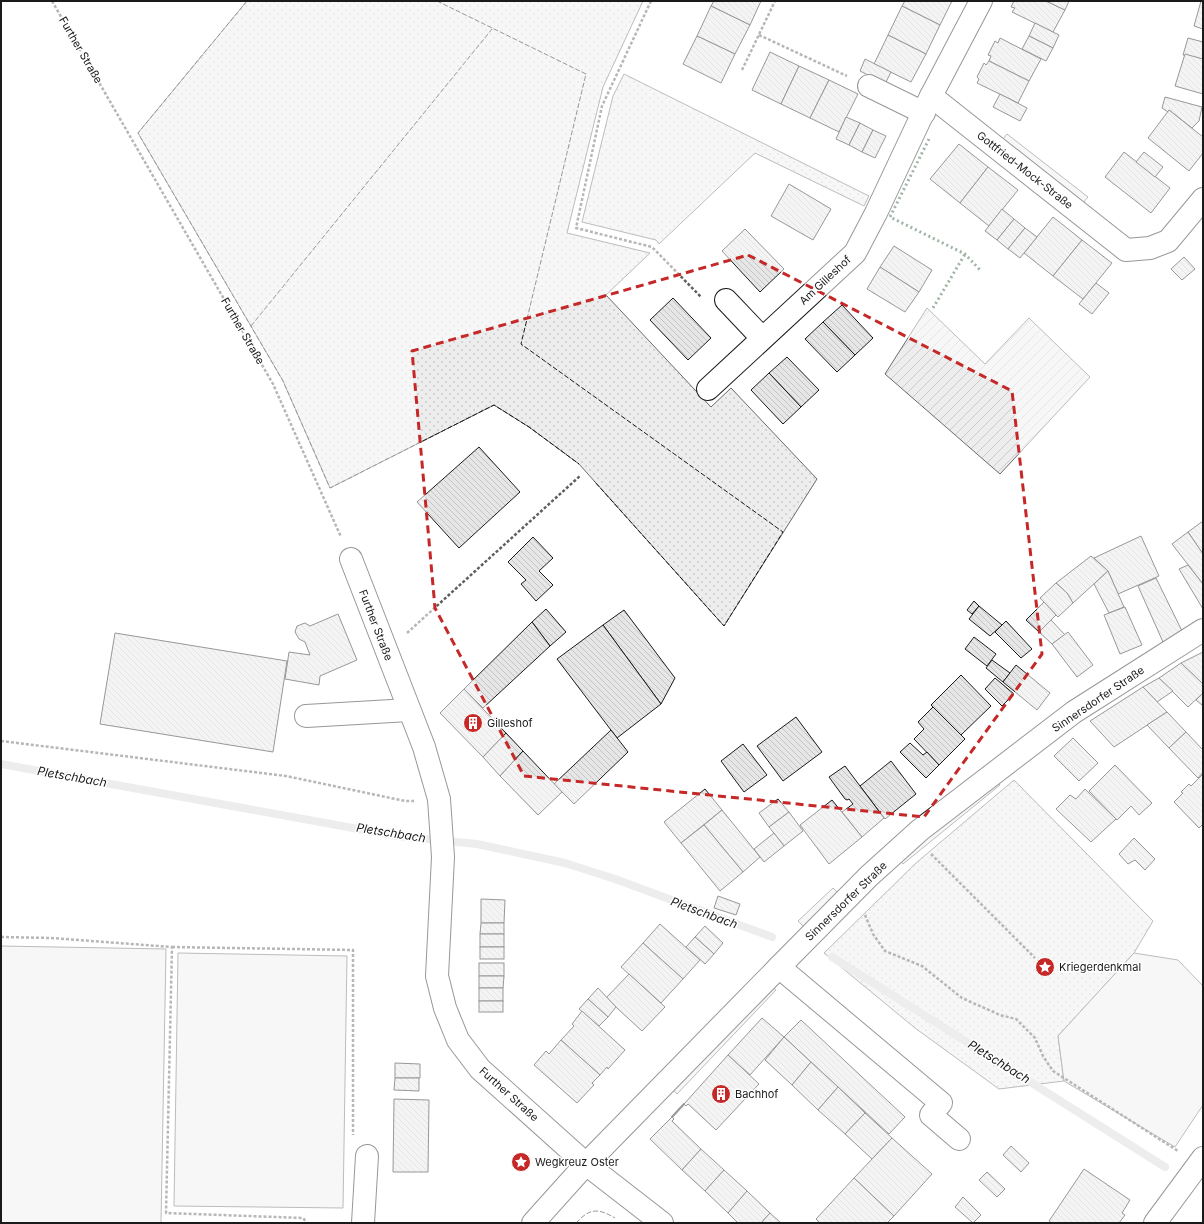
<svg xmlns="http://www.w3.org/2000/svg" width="1204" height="1224" font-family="Inter,sans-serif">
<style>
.grass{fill:url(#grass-dots);stroke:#6a6a6a}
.garden{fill:url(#garden-furrows);stroke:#6a6a6a}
.built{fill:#ededed;stroke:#6a6a6a}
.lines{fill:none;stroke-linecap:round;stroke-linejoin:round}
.stream{stroke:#d7d7d7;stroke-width:8}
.building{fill:url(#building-back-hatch);stroke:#1a1a1a}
.minor-casing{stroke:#1a1a1a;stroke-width:24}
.path{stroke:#5f5f5f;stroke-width:2.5;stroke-dasharray:3 2;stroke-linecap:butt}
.minor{stroke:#fff;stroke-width:22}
.hedge{stroke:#2b5a34;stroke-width:3;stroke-dasharray:2 3;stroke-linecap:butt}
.fence{stroke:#1a1a1a;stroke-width:1;stroke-dasharray:5 2;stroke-linecap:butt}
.wall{stroke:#1a1a1a;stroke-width:2}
.marked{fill:none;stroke:#c62828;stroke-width:3;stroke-dasharray:8 5;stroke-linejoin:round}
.labels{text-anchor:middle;stroke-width:3;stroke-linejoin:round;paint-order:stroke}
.street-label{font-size:11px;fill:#1a1a1a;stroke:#fff}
.poi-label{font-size:11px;fill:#1a1a1a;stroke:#fff;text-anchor:start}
.water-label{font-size:12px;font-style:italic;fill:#1a1a1a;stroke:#fff}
</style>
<defs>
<pattern id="grass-dots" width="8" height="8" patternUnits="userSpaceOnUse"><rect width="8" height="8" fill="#ededed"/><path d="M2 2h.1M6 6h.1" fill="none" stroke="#cbcbcb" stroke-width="1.8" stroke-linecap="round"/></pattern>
<pattern id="garden-furrows" width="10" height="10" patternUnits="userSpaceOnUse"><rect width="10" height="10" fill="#ededed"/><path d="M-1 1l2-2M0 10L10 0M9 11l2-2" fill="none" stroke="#cbcbcb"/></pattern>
<pattern id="building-back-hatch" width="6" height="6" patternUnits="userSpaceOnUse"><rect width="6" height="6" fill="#e6e6e6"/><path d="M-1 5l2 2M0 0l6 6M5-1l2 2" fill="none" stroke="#c5c5c5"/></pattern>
</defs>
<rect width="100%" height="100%" fill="#fff"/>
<g class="grass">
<polygon points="247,1 643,1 603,87 567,233 650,253 606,295 711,407 731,388 817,479 724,626 579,464 529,427 494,405 330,488 283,381 138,133"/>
<polygon points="624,74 869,196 864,206 755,153 659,244 656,240 582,222 613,96"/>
<polygon points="1014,780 1153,921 1134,953 1058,1036 1064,1081 999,1089 915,1028 824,953 916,863"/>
</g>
<polygon class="garden" points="927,308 985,364 1029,318 1090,377 1000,474 885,374"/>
<g class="built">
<polygon points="1007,134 1088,197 1083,203 1002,140"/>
<polygon points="995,779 1000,785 903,864 898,858"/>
<polygon points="833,888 838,893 804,927 798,921"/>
<polygon points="1,946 166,949 161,1223 1,1223"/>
<polygon points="178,953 347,956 343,1208 174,1206"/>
<polygon points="1134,953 1178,960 1203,986 1203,1105 1175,1147 1064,1081 1058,1036"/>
<polygon points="769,984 776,990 677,1094 671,1088"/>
</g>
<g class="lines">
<g class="stream">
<polyline points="1,764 397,836 477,844 565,863 615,879 772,937"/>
<polyline points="832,957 1165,1167"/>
</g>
</g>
<g class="building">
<polygon points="714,1 761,1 750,25 711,6"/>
<polygon points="905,1 952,1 940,25 902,6"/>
<polygon points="1014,1 1046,1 1065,10 1053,32 1012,12 1015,8 1011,7"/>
<polygon points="1046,1 1069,1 1065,10"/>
<polygon points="1201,1 1203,1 1203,29 1194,26"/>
<polygon points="711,6 750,25 735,54 697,36"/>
<polygon points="902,6 940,25 926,54 888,35"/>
<polygon points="1035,23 1059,35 1053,48 1029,36"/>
<polygon points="888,35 926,54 911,82 874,64"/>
<polygon points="697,36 735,54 721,83 683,64"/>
<polygon points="1029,36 1053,48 1046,61 1022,49"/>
<polygon points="1000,38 1041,59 1029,81 989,61 991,56 988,55 995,41 998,43"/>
<polygon points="1188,38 1203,42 1203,59 1183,55"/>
<polygon points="770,52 799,66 781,104 752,90"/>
<polygon points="1185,54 1203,59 1203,94 1175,86"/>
<polygon points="865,59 891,72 885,84 860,71"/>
<polygon points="989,61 1029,81 1018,103 977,83 979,79 977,77 984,63 986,65"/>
<polygon points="799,66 829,80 810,118 781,104"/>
<polygon points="829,80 858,94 839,132 810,118"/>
<polygon points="1000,94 1027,108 1020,121 993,107"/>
<polygon points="1165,97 1202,107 1199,121 1192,128 1169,110 1168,112 1162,108"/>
<polygon points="1169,110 1203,137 1203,153 1189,171 1148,138"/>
<polygon points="846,117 860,123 849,145 836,139"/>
<polygon points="860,123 873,130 862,152 849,145"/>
<polygon points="873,130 886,136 875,158 862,152"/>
<polygon points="959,144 988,167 960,203 930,179"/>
<polygon points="1124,152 1170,188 1151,213 1105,177"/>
<polygon points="1144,152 1163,167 1155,177 1136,162"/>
<polygon points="988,167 1018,190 989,226 960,203"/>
<polygon points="789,184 831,209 813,240 771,216"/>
<polygon points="1002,209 1014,219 997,240 985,231"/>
<polygon points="1053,217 1082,240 1053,276 1024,253"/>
<polygon points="1014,219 1025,228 1008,249 997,240"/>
<polygon points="1025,228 1037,237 1020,258 1008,249"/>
<polygon points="745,229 784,269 760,292 722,251"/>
<polygon points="1082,240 1112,263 1083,299 1053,276"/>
<polygon points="894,246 932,270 919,292 880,267"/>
<polygon points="1184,257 1195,269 1182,280 1171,269"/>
<polygon points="880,267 919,292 905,312 867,289"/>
<polygon points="1096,283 1109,293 1092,314 1079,304"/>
<polygon points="673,298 711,338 688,360 650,320"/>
<polygon points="842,305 873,338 855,355 823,322"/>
<polygon points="823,322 855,355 837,372 805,339"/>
<polygon points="787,357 819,390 801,407 769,373"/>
<polygon points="769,373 801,407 783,424 751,390"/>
<polygon points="479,447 520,492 459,548 417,502"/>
<polygon points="1203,521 1203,554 1188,532"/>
<polygon points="1188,532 1203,554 1203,584 1172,544"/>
<polygon points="1141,536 1159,576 1118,594 1108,571 1094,558"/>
<polygon points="533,537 553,558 539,571 553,585 536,601 521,584 526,580 508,562"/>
<polygon points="1091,556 1108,571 1073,603 1067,593 1056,583"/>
<polygon points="1188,565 1203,584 1203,609 1179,569"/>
<polygon points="1108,571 1124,607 1109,613 1094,584"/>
<polygon points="1156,578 1183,633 1163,642 1138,586"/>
<polygon points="1056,583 1067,593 1073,603 1058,617 1040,598"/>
<polygon points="974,601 979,606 972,614 967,610"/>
<polygon points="1044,602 1056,615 1039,632 1026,620"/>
<polygon points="979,606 1002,625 990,636 969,619"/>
<polygon points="1125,607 1142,645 1120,654 1104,615"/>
<polygon points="546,609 566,632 550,646 532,622"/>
<polygon points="624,610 675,678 661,704 603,625"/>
<polygon points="338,614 357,660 320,676 319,685 285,679 289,652 310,655 305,642 299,639 295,632 297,626 305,623 310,626"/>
<polygon points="1051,620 1065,635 1052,644 1039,632"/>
<polygon points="1006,621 1032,649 1021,658 995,632"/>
<polygon points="532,622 550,646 483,708 464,689"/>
<polygon points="603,625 661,704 617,738 557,659"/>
<polygon points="1068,632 1093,665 1077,677 1052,644"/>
<polygon points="115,633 287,661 273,752 100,724"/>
<polygon points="974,637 996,654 987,666 965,649"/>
<polygon points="1203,652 1203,684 1181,663"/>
<polygon points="992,660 1010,673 1003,682 986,668"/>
<polygon points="1181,663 1203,684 1203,693 1188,707 1159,678"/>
<polygon points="1016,665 1050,693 1037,710 1003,682"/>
<polygon points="961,675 991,706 961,735 931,705"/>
<polygon points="995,678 1014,694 1002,706 985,689"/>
<polygon points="1159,678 1173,691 1157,702 1143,687"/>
<polygon points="1143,687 1167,712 1114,747 1090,721"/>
<polygon points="464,689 506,733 483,757 440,713"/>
<polygon points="1203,693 1203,706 1196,700"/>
<polygon points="933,707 965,739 939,765 914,739 924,729 918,722"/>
<polygon points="1167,712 1186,732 1169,748 1147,725"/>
<polygon points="796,717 822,752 783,781 757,746"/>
<polygon points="611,730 628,752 574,804 554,784"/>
<polygon points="1186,732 1203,750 1203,772 1198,778 1169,748"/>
<polygon points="506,733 523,751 500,776 483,757"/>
<polygon points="1073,738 1098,763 1079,781 1054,756"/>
<polygon points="910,743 923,755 927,752 939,765 926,778 900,752"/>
<polygon points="743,744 767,775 744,792 721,761"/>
<polygon points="523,751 562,792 538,815 500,776"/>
<polygon points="891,761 916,794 885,819 860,786"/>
<polygon points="1115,765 1152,803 1139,815 1131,806 1117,820 1089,791"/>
<polygon points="845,766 884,818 862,837 842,812 853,804 849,799 847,800 845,799 829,777"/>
<polygon points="1203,774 1203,824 1199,828 1174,802 1183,793 1181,792 1189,784 1191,786"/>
<polygon points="705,789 722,810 681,843 664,822"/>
<polygon points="1085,789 1116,819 1091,842 1056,809 1070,795 1076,799"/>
<polygon points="778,799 789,812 769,827 759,813"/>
<polygon points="832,800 862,837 829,864 800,825"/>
<polygon points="722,810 760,857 743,872 704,825"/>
<polygon points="789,812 803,831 784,846 769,827"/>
<polygon points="704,825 743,872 720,891 681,843"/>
<polygon points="774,833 784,846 764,862 754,849"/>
<polygon points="1134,838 1155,859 1145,870 1135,860 1128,864 1119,854"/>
<polygon points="718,896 740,904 736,915 714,908"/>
<polygon points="481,899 505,900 504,923 481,923"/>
<polygon points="481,923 504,923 504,934 480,934"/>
<polygon points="660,924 700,960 683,979 643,943"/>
<polygon points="705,926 723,943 714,954 695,937"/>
<rect x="480" y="934" width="24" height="13"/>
<polygon points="695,937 714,954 705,964 686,947"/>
<polygon points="643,943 683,979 661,1003 621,967"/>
<rect x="480" y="947" width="24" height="12"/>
<rect x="479" y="963" width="25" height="13"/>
<polygon points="629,974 665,1007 642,1031 606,998"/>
<polygon points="479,976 504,976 503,988 479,988"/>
<rect x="479" y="988" width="24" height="13"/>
<polygon points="598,988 616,1007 608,1017 588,999"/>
<polygon points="588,999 608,1017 599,1026 579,1009"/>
<rect x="479" y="1001" width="24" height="11"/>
<polygon points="582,1011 625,1050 608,1069 607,1067 600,1075 561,1040 574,1026 572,1024"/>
<polygon points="762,1018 784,1037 750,1075 728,1055"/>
<polygon points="801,1020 905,1117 889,1134 784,1037"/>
<polygon points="784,1037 811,1062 792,1085 765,1060"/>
<polygon points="561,1040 600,1075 592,1083 594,1085 577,1103 534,1065 546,1051 549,1054"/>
<polygon points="728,1055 759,1084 716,1130 688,1104 686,1106 684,1104"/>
<polygon points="811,1062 838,1087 818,1110 792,1085"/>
<polygon points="395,1063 420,1064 420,1078 395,1078"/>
<polygon points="395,1078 419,1078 419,1091 394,1090"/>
<polygon points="838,1087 865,1113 845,1134 818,1110"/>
<polygon points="394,1099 429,1100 428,1172 393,1172"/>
<polygon points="865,1113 892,1138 872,1159 845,1134"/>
<polygon points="672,1117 674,1119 672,1121 701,1149 682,1170 650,1139"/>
<polygon points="892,1138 932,1174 894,1216 854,1178"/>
<polygon points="1011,1146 1029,1163 1021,1172 1003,1155"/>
<polygon points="701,1149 724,1170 705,1191 682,1170"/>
<polygon points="1084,1169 1130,1200 1122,1213 1125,1215 1119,1223 1052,1223 1049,1221"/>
<polygon points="724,1170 747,1191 728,1213 705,1191"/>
<polygon points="987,1172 1005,1189 997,1197 979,1180"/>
<polygon points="854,1178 894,1216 887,1223 820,1223 816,1219"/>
<polygon points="747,1191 770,1213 761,1223 738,1223 728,1213"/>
<polygon points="963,1197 981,1215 973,1223 955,1207"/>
<polygon points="770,1213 781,1223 761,1223"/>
</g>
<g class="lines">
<defs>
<g id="minor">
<polyline points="981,1 931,96 1126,250 1150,248 1168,241 1203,199"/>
<polyline points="869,86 924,113"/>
<polyline points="726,300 762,338"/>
<polyline points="708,389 855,253 876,213 931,96"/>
<polyline points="351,559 424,747 439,799 443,857 437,976 445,1008 458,1040 480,1069 586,1164 662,1223"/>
<polyline points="306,716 409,710"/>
<polyline points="779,967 941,1103 931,1115 959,1139"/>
<polyline points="363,1223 367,1156"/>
<polyline points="533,1223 586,1164 779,967 869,876 920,830 1074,712 1203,630"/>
<polyline points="1155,1223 1203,1158"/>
</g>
</defs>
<use href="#minor" class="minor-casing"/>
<g class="path">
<polyline points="52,1 273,384 341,537"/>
<polyline points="651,1 602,106 576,228 652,247 701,297"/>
<polyline points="759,35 847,76"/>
<polyline points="742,70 775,1"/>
<polyline points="407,633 581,475"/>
<polyline points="1,741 286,776 405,801 414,801"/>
<polyline points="931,854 1035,958"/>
<polyline points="865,915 873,934 885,951 922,966 962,998 1000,1015 1016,1019 1035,1038 1043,1056 1053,1071 1178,1151"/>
<polyline points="1,937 51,938 172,947 166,1213 303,1218 307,1223"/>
<polyline points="172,947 353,950 353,1135"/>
</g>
<use href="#minor" class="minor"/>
<g class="hedge">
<polyline points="929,139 890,217 965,254 981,271"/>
<polyline points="933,308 965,254"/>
</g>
<g class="fence">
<polyline points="247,1 138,133 283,381 330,488 494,405 529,427 579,464"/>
<polyline points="437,1 586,74 521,344 783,532 724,626 594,481"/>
<polyline points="251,326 492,29"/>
<path d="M576,1223C590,1208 598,1208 615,1218"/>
</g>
<polyline class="wall" points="672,1117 684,1104"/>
</g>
<path d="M0 0H1204V1224H0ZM748,255L1012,391L1042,654L924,817L524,776L435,608L412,351Z" fill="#fff" fill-opacity=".55" fill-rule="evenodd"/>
<path class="marked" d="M748,255L1012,391L1042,654L924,817L524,776L435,608L412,351Z"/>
<defs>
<symbol id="building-disc" viewBox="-11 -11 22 22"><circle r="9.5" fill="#c62828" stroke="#fff"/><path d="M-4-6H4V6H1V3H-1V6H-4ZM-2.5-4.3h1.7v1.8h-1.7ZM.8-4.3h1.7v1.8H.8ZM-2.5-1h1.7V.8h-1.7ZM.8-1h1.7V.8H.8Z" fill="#fff"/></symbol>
<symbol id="sight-disc" viewBox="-11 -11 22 22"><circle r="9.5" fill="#c62828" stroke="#fff"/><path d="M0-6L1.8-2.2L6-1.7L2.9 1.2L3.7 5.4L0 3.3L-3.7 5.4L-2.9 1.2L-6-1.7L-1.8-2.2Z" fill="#fff"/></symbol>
</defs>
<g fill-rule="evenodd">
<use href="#building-disc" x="462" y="712" width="22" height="22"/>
<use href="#sight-disc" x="1034" y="956" width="22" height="22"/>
<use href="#building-disc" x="710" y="1083" width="22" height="22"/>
<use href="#sight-disc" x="510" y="1151" width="22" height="22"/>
</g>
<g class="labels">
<g class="street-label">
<text transform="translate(81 50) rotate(60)" y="4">Further Straße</text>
<text transform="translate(1025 170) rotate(38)" y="4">Gottfried-Mock-Straße</text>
<text transform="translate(825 280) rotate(-43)" y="4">Am Gilleshof</text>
<text transform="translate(243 331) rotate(60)" y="4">Further Straße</text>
<text transform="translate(376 625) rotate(69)" y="4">Further Straße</text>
<text transform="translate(1098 699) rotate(-34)" y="4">Sinnersdorfer Straße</text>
<text transform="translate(846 901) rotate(-44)" y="4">Sinnersdorfer Straße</text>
<text transform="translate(509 1094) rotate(42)" y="4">Further Straße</text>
</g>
<g class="poi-label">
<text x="487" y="727">Gilleshof</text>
<text x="1059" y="971">Kriegerdenkmal</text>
<text x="735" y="1098">Bachhof</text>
<text x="535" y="1166">Wegkreuz Oster</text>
</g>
<g class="water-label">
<text transform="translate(72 777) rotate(10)" y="4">Pletschbach</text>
<text transform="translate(391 833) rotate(9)" y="4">Pletschbach</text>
<text transform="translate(704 913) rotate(20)" y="4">Pletschbach</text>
<text transform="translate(999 1062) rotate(32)" y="4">Pletschbach</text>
</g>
</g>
<rect width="1204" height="1224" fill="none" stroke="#1a1a1a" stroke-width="4"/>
</svg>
